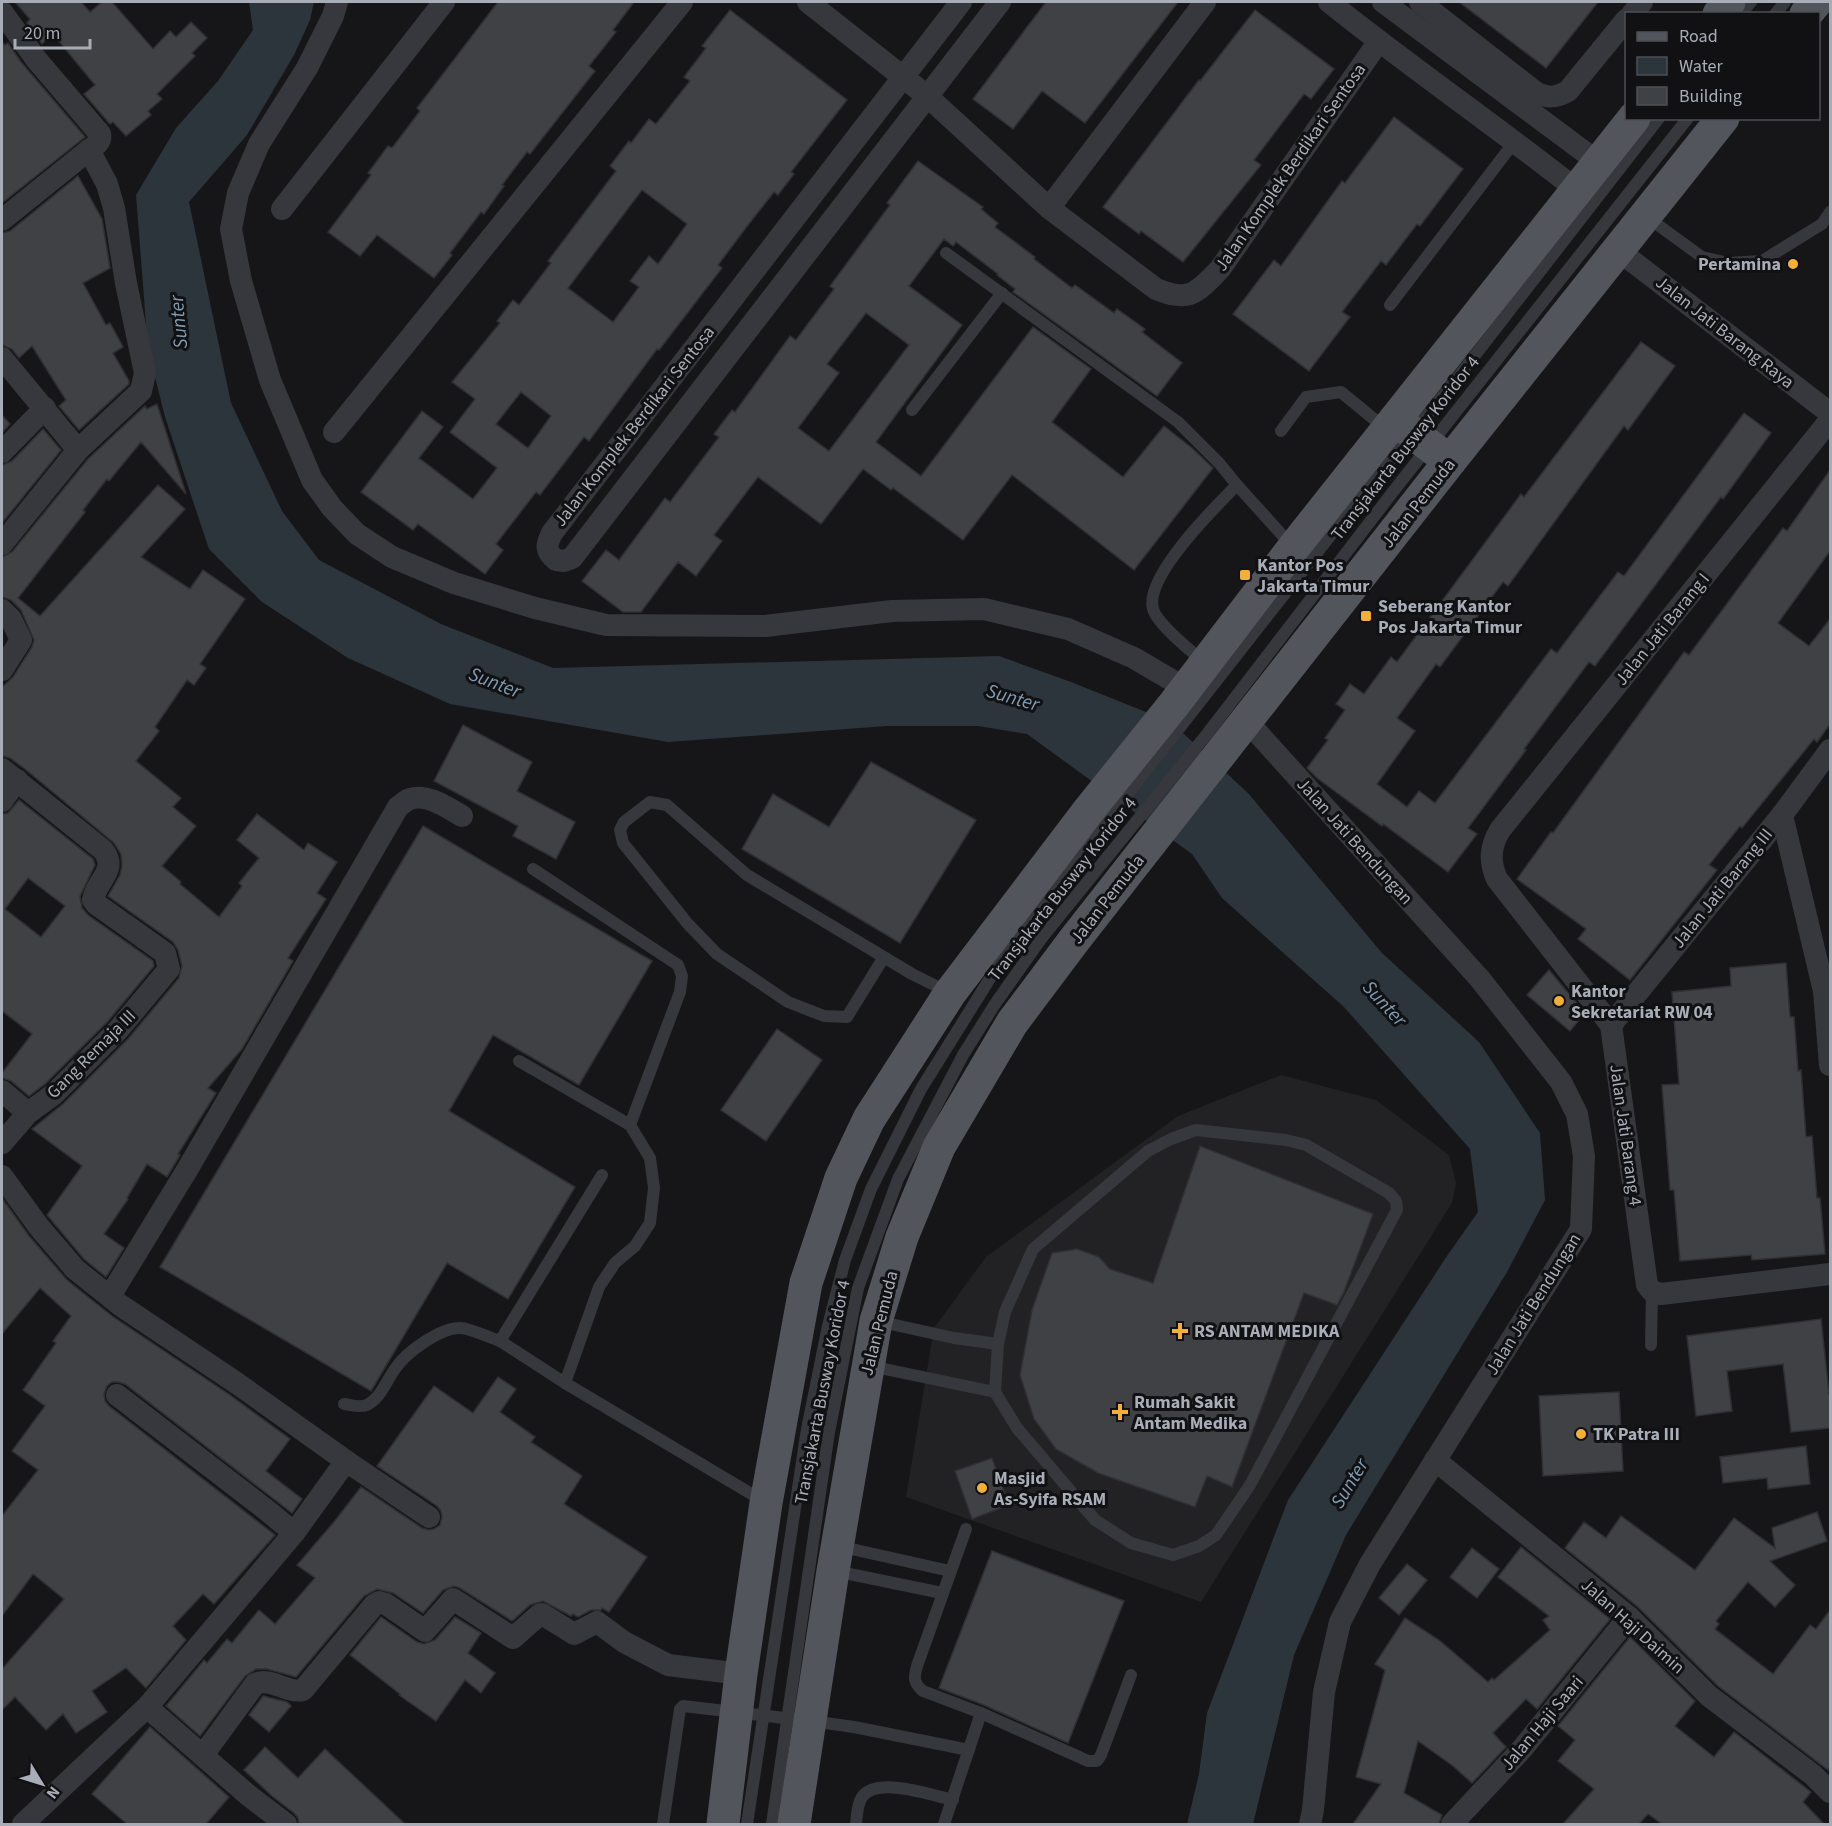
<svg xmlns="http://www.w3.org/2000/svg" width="1832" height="1826" font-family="'Source Sans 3',sans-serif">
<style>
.built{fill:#222225}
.water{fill:#2c353c}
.building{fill:#404145;stroke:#303034;stroke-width:1.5;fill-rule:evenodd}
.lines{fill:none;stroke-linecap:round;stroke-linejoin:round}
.service{stroke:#37383d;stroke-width:12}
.minor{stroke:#37383d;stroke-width:22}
.primary{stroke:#53555c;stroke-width:33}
.poi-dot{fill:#f2b134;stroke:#111113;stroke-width:2}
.labels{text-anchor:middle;stroke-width:6;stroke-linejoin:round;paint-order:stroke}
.street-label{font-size:18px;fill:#a8adb8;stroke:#111113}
.poi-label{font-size:18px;font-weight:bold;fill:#a8adb8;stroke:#111113;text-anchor:start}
.water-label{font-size:20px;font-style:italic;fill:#7f9bb3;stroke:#111113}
</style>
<rect width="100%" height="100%" fill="#161618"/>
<polygon class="built" points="1281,1075 1376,1100 1449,1155 1456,1183 1452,1203 1201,1602 906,1497 934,1328 986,1257 1178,1116"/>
<polygon class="water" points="249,2 314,2 310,20 294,55 247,135 189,202 231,403 282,511 319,560 441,624 553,668 999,656 1071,682 1171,722 1248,793 1382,953 1479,1042 1540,1133 1545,1200 1507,1272 1346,1535 1294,1655 1253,1824 1187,1824 1199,1774 1207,1713 1288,1500 1447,1256 1478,1212 1470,1149 1344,1007 1222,898 1192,854 1027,734 978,726 887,726 668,742 450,704 348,658 262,602 209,549 165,417 148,349 136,195 176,128 218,81 253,30"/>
<g class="building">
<polygon points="15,2 81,2 90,12 102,2 112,2 153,49 170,31 176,37 191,22 207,38 192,53 195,56 157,94 162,99 148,111 151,115 126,136 113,122 110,124 84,94 95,85 53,34 42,44 27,23 30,19"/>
<polygon points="498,2 634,2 613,30 616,32 589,66 595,71 530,154 527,152 502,185 504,186 484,214 481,212 450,253 452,255 434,278 377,235 360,256 328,232 371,175 368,173 388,146 392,148 420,111 417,108"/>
<polygon points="1046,2 1178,2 1085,123 1042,91 1013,129 973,99"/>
<polygon points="1459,2 1598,2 1546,68"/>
<path d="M730,10L847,100L791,172L794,174L778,195L774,192L748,225L718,265L722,268L659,350L657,349L589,441L584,437L540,495L536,492L496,544L503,550L485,574L418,524L413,530L361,492L422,411L443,427L419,458L473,499L497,468L450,432L475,399L452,382L500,323L497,321L513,300L519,305L551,263L548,261L616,171L610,166L629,141L631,143L649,119L656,124L690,81L684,77L706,48L702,46ZM642,190L687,224L658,264L649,256L630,281L639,287L613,322L568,288ZM521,392L551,416L528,448L496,424Z"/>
<polygon points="1255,10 1334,69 1311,99 1304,94 1254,160 1261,165 1183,262 1141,231 1139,234 1103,207 1199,80 1200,81"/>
<polygon points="2,42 5,45 8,43 21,62 85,137 2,203"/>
<polygon points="1394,117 1463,169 1420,226 1417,224 1386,265 1381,261 1342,312 1350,317 1309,371 1233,314 1274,260 1281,266 1342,181 1345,183"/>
<path d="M918,161L983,207L981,209L998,223L995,227L1035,257L1034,259L1051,272L1072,288L1075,285L1114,313L1117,309L1145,329L1142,332L1182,363L1157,396L1013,292L1015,289L997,275L998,274L956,242L953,246L944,239L909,286L962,325L876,442L921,476L1033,327L1091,369L1052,422L1123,477L1164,426L1192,448L1213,468L1134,570L1012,475L963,540L893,488L891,490L863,469L821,524L758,477L714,535L722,541L696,576L678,562L641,612H623L582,581L606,550L619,560L665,498L670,502L719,437L714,434L732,410L735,412L790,336L796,340L834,289L830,286L890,205L887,203ZM866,313L909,345L829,451L798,428L839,373L827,364Z"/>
<polygon points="78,176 102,219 110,268 83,283 106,325 110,323 123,347 113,353 129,381 129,384 79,430 59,406 66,400 32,346 19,358 12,349 2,345 2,233 10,231"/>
<polygon points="1641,342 1675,366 1628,430 1624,426 1508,586 1503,582 1440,667 1436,664 1397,718 1415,731 1377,784 1407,807 1419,791 1435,803 1551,649 1557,653 1618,572 1624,576 1744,413 1771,433 1723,499 1721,497 1595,666 1589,662 1524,749 1526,750 1468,828 1477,834 1448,872 1383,824 1382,826 1317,778 1307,768 1328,740 1325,738 1345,710 1336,704 1350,684 1364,694 1391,657 1397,662 1521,494 1524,497"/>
<polygon points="157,404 186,494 141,442 109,481 107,479 83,510 85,512 18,598 40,616 158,485 185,509 141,557 190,589 203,570 245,599 200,664 206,668 194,685 187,680 155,727 159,731 136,761 181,798 173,807 196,826 162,866 181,882 180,884 219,917 242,886 239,883 259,858 237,840 257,814 304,850 308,843 337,862 317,893 326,899 288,958 293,961 242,1049 208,1088 216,1093 178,1154 180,1155 167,1177 147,1164 127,1198 128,1199 104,1234 124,1248 106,1277 84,1259 47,1215 82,1166 32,1129 63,1104 128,1039 179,978 182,966 178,950 173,942 108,896 120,875 122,866 121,854 114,843 25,769 10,758 2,756 2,687 13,677 32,647 34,640 21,610 11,600 2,597 2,557 12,552 88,459 145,406 147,409"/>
<polygon points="2,415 10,424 2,433"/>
<polygon points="43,429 61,450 2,523 2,465 12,461"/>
<polygon points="1830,470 1830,551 1778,623 1809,646 1830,619 1830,724 1817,742 1814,739 1742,828 1740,826 1709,865 1717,870 1630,980 1578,939 1586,929 1517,879 1551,832 1553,833 1684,652 1689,655 1783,528 1787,531"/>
<polygon points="463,725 532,762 517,791 575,822 556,859 513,836 518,826 434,781"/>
<polygon points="871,762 976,820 900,943 742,849 773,794 829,827"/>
<path d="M19,800L93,859L95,865L80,896L82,908L88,915L153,961L154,966L108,1021L45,1084L29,1096L11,1081L2,1078V1073L32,1034L2,1011V814L8,813ZM28,878L65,906L41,937L5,909Z"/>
<polygon points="423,826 652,961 579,1085 493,1035 449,1111 575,1187 508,1299 447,1263 371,1391 160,1267"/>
<polygon points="1786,963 1790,1017 1794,1017 1798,1071 1801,1070 1806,1137 1812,1136 1817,1198 1820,1198 1825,1254 1752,1260 1751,1255 1680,1261 1674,1190 1670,1190 1662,1085 1679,1084 1672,992 1731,986 1730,968"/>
<polygon points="1549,970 1585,1013 1570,1031 1527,995"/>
<polygon points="777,1029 822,1060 766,1141 721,1110"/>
<polygon points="1200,1146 1373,1214 1344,1292 1337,1305 1304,1293 1232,1487 1207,1476 1195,1507 1098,1473 1056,1449 1034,1419 1020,1375 1032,1310 1052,1253 1077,1249 1099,1257 1110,1269 1153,1283"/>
<polygon points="2,1198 29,1236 67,1280 112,1316 230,1395 290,1439 266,1471 302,1499 292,1513 125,1384 118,1382 112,1382 107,1386 104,1394 105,1401 109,1406 275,1535 214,1604 203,1594 173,1626 186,1640 146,1688 126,1668 92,1691 107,1712 76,1733 63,1714 46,1730 15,1697 2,1710 2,1669 64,1599 33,1574 2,1616 2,1516 38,1470 12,1451 45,1406 23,1390 56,1343 53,1341 71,1316 40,1288 2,1334"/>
<polygon points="1821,1319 1829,1394 1830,1394 1830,1428 1791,1432 1783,1364 1727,1371 1732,1411 1696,1416 1687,1336"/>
<polygon points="498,1377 516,1389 500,1412 535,1437 531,1442 582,1476 564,1504 647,1557 609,1612 602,1608 601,1610 591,1610 578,1617 573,1614 571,1616 543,1601 530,1605 512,1621 460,1588 454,1586 443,1590 423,1613 393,1593 377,1589 364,1596 296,1677 267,1669 256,1669 245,1676 200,1736 166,1706 204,1660 207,1663 227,1639 232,1643 259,1610 275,1624 315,1578 297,1565 334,1522 361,1487 422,1528 429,1530 434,1529 440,1525 442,1517 441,1511 437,1506 377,1466 434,1386 473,1413"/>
<polygon points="1619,1392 1623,1471 1543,1476 1539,1396"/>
<polygon points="1806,1446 1810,1484 1768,1489 1767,1478 1723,1483 1720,1457"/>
<polygon points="992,1458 1009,1505 972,1519 955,1471"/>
<polygon points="1817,1512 1827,1541 1770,1561 1795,1585 1775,1607 1748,1582 1716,1621 1719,1624 1715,1629 1773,1674 1810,1625 1816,1629 1830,1610 1830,1767 1828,1770 1718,1686 1638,1607 1565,1548 1584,1522 1606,1538 1621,1516 1695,1570 1734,1518 1775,1548 1772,1528"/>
<polygon points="1521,1547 1610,1619 1537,1709 1526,1699 1493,1733 1506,1747 1472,1783 1453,1766 1418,1741 1404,1793 1442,1815 1439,1824 1353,1824 1381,1784 1356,1777 1385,1670 1375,1664 1405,1618 1439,1640 1488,1682 1492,1678 1494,1680 1550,1630 1543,1620 1549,1616 1498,1577"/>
<polygon points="1472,1548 1499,1569 1477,1598 1450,1577"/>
<polygon points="992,1551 1124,1601 1068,1743 984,1705 939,1688"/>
<polygon points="1407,1564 1427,1580 1399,1615 1379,1598"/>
<polygon points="381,1617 417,1642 424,1644 435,1640 455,1617 481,1633 468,1653 495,1673 481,1693 465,1680 436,1721 399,1695 400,1694 350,1655"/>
<polygon points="1630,1637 1695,1701 1675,1726 1714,1757 1734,1732 1811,1792 1803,1802 1824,1824 1662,1824 1648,1814 1639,1824 1563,1824 1594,1789 1558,1761 1575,1740 1558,1726"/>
<polygon points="263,1696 287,1702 291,1706 269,1732 249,1715"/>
<polygon points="150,1727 229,1797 206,1824 127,1824 92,1794"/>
<polygon points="265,1747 298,1778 325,1749 405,1824 299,1824 298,1818 294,1813 272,1796 244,1770"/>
</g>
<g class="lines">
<g class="service">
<polyline points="1741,14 1751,2"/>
<polyline points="1775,14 1785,2"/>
<polyline points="1647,217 1702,257 1728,263 1762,261 1822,224 1830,212"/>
<polyline points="946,253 1178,422 1219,463 1237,485"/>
<polyline points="1390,305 1515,141"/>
<polyline points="912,410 1002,293"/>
<polyline points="1281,431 1306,397 1341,392 1386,429"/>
<path d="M1204,662C1191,651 1157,624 1153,609C1144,577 1215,507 1237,485L1292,546"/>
<polyline points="533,869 678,965 682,976 680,992 630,1125 650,1158 654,1188 650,1223 635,1246 615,1263 599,1287 565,1383"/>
<polyline points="884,957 847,1017 824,1016 788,1002 717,954 688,924 623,843 620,830 624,822 650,802 667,805 747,875 912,974 948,992"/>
<polyline points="519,1061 630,1125"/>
<polygon points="1196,1130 1286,1140 1306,1145 1389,1193 1396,1201 1397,1210 1250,1485 1216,1535 1199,1546 1173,1555 1131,1543 1095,1520 1017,1428 995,1392 998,1344 1005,1312 1033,1249 1148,1151 1171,1139"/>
<polyline points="602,1175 500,1341 565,1383 765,1502"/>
<polyline points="877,1321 954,1338 998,1344"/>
<polyline points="1651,1345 1652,1291"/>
<polyline points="870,1366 995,1392"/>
<path d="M344,1404C351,1405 360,1408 367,1405C381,1398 386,1381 395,1369C406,1352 440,1328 460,1328C470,1328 490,1338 500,1341"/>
<path d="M966,1529L917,1666C914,1677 913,1683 923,1691L981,1713L1088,1761H1097L1101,1755L1131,1675"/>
<polyline points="838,1546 950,1571"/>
<polyline points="835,1571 942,1593"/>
<polyline points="811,1721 854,1727 969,1750"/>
<polyline points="663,1824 680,1709 683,1706 793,1719"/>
<polyline points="747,1824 807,1429 828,1326 845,1260 871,1189 921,1089 989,980 1043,902 1345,517 1459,376 1659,118"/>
<polyline points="772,1824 829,1432 858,1288 898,1179 963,1055 995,1004 1041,939 1207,734 1399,484 1688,118"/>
<path d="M856,1824C857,1816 857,1804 862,1797C877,1776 931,1795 953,1800"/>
<polyline points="944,1824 981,1713"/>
</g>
<g class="minor">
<polyline points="337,2 333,16 307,68 259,144 238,193 231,229 241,281 270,380 312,480 332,508 357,534 392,557 454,583 535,608 606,625 765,626 892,611 984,609 1068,629 1134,658 1185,688"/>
<path d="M808,2L927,96L1049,208L1156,289C1190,303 1196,293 1220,269L1379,41"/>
<path d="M961,2L552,533C546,545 545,551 556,560L564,561L572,558L1000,2"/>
<path d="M1329,2C1410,67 1496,126 1577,190"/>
<polyline points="1383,2 1598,162"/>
<path d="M1420,2L1534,91C1546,99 1556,98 1568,91L1626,20"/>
<path d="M2,12L36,59L100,134C102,142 95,146 89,150L2,220"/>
<polyline points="1632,14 1642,2"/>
<polyline points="1049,208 1205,2"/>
<polyline points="282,209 444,2"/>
<polyline points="1619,251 1830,413"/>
<polyline points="2,358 78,450"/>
<path d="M1830,420L1500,830C1490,847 1489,861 1497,879L1611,1025L1647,1285L1652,1291L1661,1294L1830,1274"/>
<polyline points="334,432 682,2"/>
<polyline points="2,452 45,408"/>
<polyline points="2,544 78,450 141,391 145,373 126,283 114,208 107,184 89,150"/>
<polyline points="2,610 11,619 21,640 2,670"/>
<polyline points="1246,720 1480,979 1561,1082 1577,1114 1584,1156 1581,1229 1370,1564 1340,1622 1324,1692 1313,1810 1310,1824"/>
<path d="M2,769L103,850C119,870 96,880 93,900L96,904L165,953L169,969L118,1030L54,1094L28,1113L2,1143"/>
<polyline points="2,801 17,780"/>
<polyline points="1782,815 1824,991 1830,1065"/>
<polyline points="1611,1025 1782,815 1830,750"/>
<polyline points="2,1091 28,1113"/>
<polyline points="2,1176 39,1227 75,1269 120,1305 238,1384 346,1461 294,1533 147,1707 23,1824"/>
<path d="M110,1296L187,1170L398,807C401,805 406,800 410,799C427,793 448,808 462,816"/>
<polyline points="117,1395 269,1512 294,1533"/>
<polyline points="1435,1460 1629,1617 1709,1696 1813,1775 1830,1792"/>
<polyline points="346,1461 429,1517"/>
<polyline points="147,1707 248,1795 286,1824"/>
<path d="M203,1755L255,1684C270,1676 287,1694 303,1690L374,1605L379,1602L386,1604L425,1631L453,1599L513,1638L539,1615L542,1614L574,1634L597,1622L624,1642L668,1665L741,1674"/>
<polyline points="1452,1824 1522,1749 1629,1617"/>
</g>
<g class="primary">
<polyline points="1719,14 1729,2"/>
<polyline points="1806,14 1816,2"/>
<polyline points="1395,420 1450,461"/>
<polyline points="723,1824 741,1674 766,1503 806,1283 841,1178 869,1119 950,993 1089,810 1175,703 1294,547 1634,118"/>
<polyline points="794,1824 833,1571 876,1321 902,1237 939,1147 1012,1023 1075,939 1450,461 1723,118"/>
</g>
</g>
<g class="poi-dot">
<circle cx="1793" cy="264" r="6"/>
<rect x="1239" y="569" width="12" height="12" rx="3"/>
<rect x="1360" y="610" width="12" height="12" rx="3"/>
<circle cx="1559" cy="1001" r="6"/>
<path d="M1177 1322h6v6h6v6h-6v6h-6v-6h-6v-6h6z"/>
<path d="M1117 1403h6v6h6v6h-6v6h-6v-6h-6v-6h6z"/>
<circle cx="1581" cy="1434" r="6"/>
<circle cx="982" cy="1488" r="6"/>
</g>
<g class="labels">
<g class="street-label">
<text transform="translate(1290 167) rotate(-55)" y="6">Jalan Komplek Berdikari Sentosa</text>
<text transform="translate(1725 332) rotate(38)" y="6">Jalan Jati Barang Raya</text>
<text transform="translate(634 426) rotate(-52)" y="6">Jalan Komplek Berdikari Sentosa</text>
<text transform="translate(1405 448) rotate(-52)" y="6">Transjakarta Busway Koridor 4</text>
<text transform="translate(1418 503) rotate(-52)" y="6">Jalan Pemuda</text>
<text transform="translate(1662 629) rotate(-51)" y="6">Jalan Jati Barang I</text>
<text transform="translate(1355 841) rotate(48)" y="6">Jalan Jati Bendungan</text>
<text transform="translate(1722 888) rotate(-51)" y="6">Jalan Jati Barang III</text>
<text transform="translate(1062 889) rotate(-52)" y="6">Transjakarta Busway Koridor 4</text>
<text transform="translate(1107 899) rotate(-52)" y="6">Jalan Pemuda</text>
<text transform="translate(91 1054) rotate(-45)" y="6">Gang Remaja III</text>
<text transform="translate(1626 1135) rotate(82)" y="6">Jalan Jati Barang 4</text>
<text transform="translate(1533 1304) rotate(-58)" y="6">Jalan Jati Bendungan</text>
<text transform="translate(879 1323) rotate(-76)" y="6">Jalan Pemuda</text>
<text transform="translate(822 1392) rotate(-79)" y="6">Transjakarta Busway Koridor 4</text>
<text transform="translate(1633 1626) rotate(42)" y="6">Jalan Haji Daimin</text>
<text transform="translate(1542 1723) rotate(-50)" y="6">Jalan Haji Saari</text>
</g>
<g class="poi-label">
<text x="1781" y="270" text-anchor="end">Pertamina</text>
<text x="1257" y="571">Kantor Pos<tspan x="1257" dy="21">Jakarta Timur</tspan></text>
<text x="1378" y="612">Seberang Kantor<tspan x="1378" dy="21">Pos Jakarta Timur</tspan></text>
<text x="1571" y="997">Kantor<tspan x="1571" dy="21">Sekretariat RW 04</tspan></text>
<text x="1194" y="1337">RS ANTAM MEDIKA</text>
<text x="1134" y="1408">Rumah Sakit<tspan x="1134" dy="21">Antam Medika</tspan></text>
<text x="1593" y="1440">TK Patra III</text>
<text x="994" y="1484">Masjid<tspan x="994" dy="21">As-Syifa RSAM</tspan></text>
</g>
<g class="water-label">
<text transform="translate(178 322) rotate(-95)" y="7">Sunter</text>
<text transform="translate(495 682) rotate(21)" y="7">Sunter</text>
<text transform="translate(1013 697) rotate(16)" y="7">Sunter</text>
<text transform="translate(1385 1003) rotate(47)" y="7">Sunter</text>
<text transform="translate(1349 1483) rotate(-59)" y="7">Sunter</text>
</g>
</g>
<rect width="1832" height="1826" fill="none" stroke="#a8adb8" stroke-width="6"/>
<rect x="1625" y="12" width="195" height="108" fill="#111113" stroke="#4d4f55" stroke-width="1.5"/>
<rect x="1637" y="32" width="30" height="9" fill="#53555c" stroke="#4d4f55" stroke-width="1.5"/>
<text x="1679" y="42" font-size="18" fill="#a8adb8">Road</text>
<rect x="1637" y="57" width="30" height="18" fill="#2c353c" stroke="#4d4f55" stroke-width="1.5"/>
<text x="1679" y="72" font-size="18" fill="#a8adb8">Water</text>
<rect x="1637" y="87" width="30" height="18" fill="#404145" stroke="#4d4f55" stroke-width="1.5"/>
<text x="1679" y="102" font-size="18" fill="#a8adb8">Building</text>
<g transform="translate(42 1784) rotate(128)" stroke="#111113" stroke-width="4.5" paint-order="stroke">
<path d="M0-4.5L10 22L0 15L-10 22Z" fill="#a8adb8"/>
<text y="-9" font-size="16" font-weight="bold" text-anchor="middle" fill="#a8adb8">N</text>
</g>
<path d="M15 39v9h75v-9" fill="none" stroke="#a8adb8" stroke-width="3"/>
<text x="24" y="39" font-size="18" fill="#a8adb8" stroke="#111113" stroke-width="4.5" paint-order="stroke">20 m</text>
</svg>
